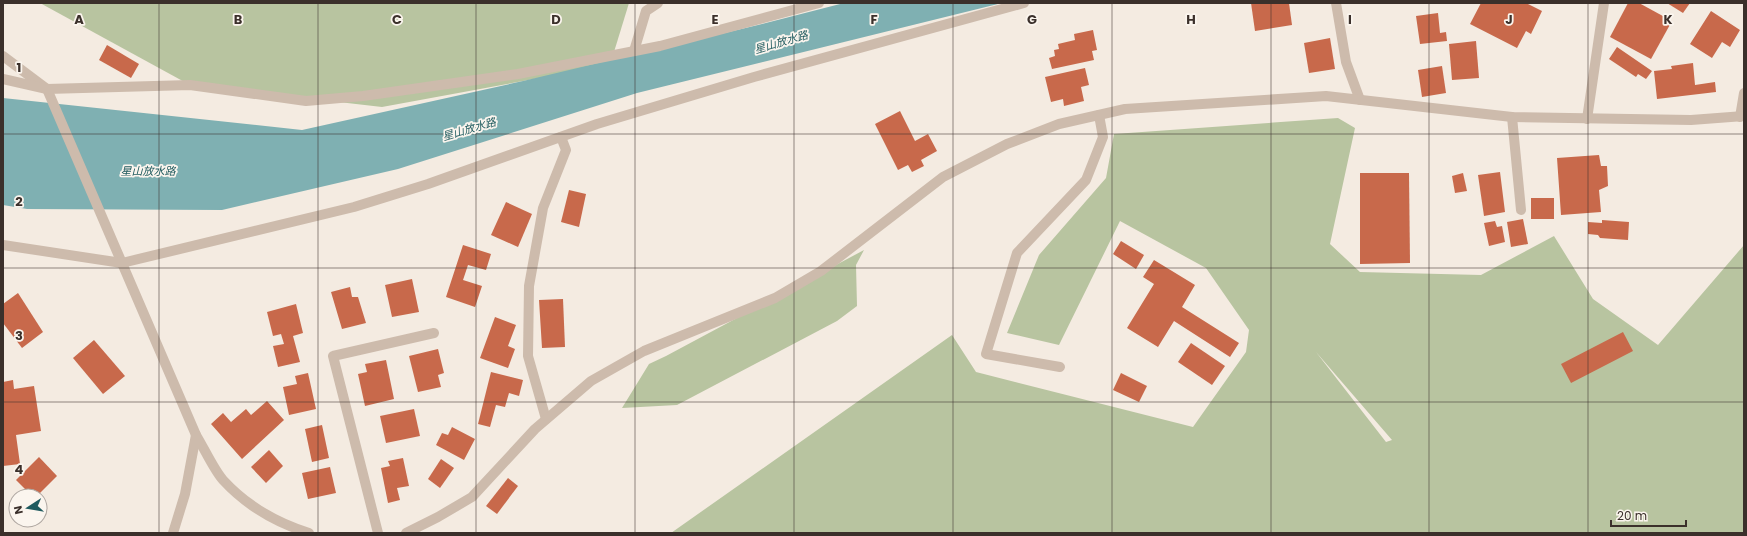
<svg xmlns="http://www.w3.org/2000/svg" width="1747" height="536" font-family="Poppins,'Noto Sans JP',sans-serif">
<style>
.green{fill:#b8c4a0;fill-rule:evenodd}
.water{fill:#7fb0b2}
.building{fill:#c8694b}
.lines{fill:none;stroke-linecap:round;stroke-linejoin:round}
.minor{stroke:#cdbbac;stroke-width:10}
.grid{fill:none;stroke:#3b302b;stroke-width:1;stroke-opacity:0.55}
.labels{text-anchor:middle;stroke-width:3.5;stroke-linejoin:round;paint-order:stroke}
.water-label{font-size:11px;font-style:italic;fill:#1f5a5e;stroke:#fbf5ee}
.grid-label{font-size:13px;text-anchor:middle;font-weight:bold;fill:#3b302b;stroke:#fbf5ee;stroke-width:3.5;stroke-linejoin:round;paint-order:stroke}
</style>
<rect width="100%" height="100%" fill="#f4ebe1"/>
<g class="green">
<polygon points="40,3 629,3 610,65 382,107 190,85"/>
<path d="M1338,118L1355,128L1330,244L1360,272L1481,275L1554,236L1593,299L1658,345L1744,245V533H671L952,335L976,372L1193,427L1246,352L1249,330L1206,268L1120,221L1059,345L1007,333L1039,255L1106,178L1114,134ZM1316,352L1392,440L1386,442Z"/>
<polygon points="864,250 856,265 857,306 837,321 677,405 622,408 649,364 666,356"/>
</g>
<polygon class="water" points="844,3 1002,3 637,93 398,169 222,210 27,209 3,205 3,98 302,130 523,81 758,25"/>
<g class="building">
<polygon points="1251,3 1289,3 1292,25 1255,31"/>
<polygon points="1481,3 1526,3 1542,11 1531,34 1526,31 1517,48 1470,24"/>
<polygon points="1628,3 1639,3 1672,21 1651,59 1610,37"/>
<polygon points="1667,3 1690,3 1683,13"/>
<polygon points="1711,11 1740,30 1730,47 1722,42 1712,58 1690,44"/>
<polygon points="1438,13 1440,33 1446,32 1447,41 1420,44 1416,16"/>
<polygon points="1093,30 1097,50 1092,51 1094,60 1052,69 1049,58 1055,56 1054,50 1059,49 1058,44 1075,40 1074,34"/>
<polygon points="1330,38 1335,69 1309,73 1304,43"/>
<polygon points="1476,41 1479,78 1452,80 1449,44"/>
<polygon points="107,45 139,64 131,78 99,60"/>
<polygon points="1617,47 1652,71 1646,79 1638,74 1636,77 1609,59"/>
<polygon points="1693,63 1695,85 1715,82 1716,92 1657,99 1654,71 1672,69 1671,66"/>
<polygon points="1442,66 1446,93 1422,97 1418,70"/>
<polygon points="1085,68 1089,85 1081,87 1084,101 1064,106 1063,99 1051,102 1045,77"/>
<polygon points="900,111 915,141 928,134 937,151 921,160 924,166 912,172 908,165 898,170 875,124"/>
<polygon points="1599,155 1601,166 1607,166 1608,186 1599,190 1601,212 1561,215 1557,158"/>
<polygon points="1500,172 1505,212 1484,216 1478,175"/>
<polygon points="1360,173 1409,173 1410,263 1360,264"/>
<polygon points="1463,173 1467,191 1455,193 1452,176"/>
<polygon points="569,190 586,194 579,227 561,222"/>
<rect x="1531" y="198" width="23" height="21"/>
<polygon points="506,202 532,214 518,247 491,235"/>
<polygon points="1523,219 1528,244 1511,247 1507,222"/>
<polygon points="1602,220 1629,222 1628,240 1600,238 1598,235 1588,234 1588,222 1602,223"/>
<polygon points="1495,221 1497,227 1502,226 1505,242 1489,246 1484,223"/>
<polygon points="1121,241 1144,255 1136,269 1113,254"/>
<polygon points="463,245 491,254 486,270 468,265 463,280 482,286 475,307 446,297"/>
<polygon points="1154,260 1195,285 1182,307 1239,343 1230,357 1174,321 1158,347 1127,328 1154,284 1143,277"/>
<polygon points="412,279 419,312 392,317 385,285"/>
<polygon points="350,287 352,297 358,297 366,323 342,329 331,292"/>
<polygon points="18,293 43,332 22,348 3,323 3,304"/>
<polygon points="563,299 565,347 542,348 539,300"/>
<polygon points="296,304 303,333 293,336 300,362 278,367 273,346 284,344 281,334 273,336 267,312"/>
<polygon points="495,317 516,325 508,346 515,349 508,368 480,358"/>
<polygon points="1623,332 1633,351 1571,383 1561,364"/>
<polygon points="94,340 125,376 103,394 73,358"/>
<polygon points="1191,343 1225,366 1212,385 1178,362"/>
<polygon points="438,349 444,373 438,375 441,387 418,392 409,356"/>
<polygon points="386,360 394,399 365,406 358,374 367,372 365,364"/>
<polygon points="491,372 523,380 519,396 509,393 505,407 496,405 490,427 478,424"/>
<polygon points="308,373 316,409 289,415 283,387 297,384 295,376"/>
<polygon points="1121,373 1147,386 1139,402 1113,390"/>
<polygon points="13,380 14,389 34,386 41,431 16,435 20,464 3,466 3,382"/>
<polygon points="267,401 284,420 242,459 211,424 223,413 231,422 246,409 251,415"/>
<polygon points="414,409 420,436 386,443 380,416"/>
<polygon points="322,425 329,458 312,462 305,429"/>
<polygon points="452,427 475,439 464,460 436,445 442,433 448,435"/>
<polygon points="269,450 283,466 266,483 251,467"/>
<polygon points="39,457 57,476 37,496 32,496 16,480"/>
<polygon points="403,458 409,486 397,488 400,500 388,503 381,468 390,466 388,461"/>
<polygon points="441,459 454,468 440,488 428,479"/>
<polygon points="330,467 336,493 308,499 302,473"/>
<polygon points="508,478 518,486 497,514 486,506"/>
</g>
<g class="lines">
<g class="minor">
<polyline points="1336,3 1346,62 1360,100"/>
<polyline points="634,51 646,11 658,3"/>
<path d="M3,56L47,89L196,435C204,448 214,470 223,480C246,505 277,523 309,533"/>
<polyline points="3,79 47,89 190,85 306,101 363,96 518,74 660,46 819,3"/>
<polyline points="1512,117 1521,210"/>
<polyline points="1740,117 1744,93"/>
<polyline points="1587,119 1604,3"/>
<polyline points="3,245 122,263 354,207 428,184 597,124 754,77 1024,3"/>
<polyline points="1060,367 986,354 1017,253 1086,180 1103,137 1099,115"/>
<polyline points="546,419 528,356 529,286 543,208 566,150 561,137"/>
<polyline points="173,533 185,494 196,435"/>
<polyline points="378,533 333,356 434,333"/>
<polyline points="406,533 438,517 472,497 535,429 591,381 644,351 775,298 821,271 943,177 1007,144 1059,124 1125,109 1326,96 1512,117 1691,120 1744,116"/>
</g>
</g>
<path class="grid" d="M159,3V533M318,3V533M476,3V533M635,3V533M794,3V533M953,3V533M1112,3V533M1271,3V533M1429,3V533M1588,3V533M3,134H1744M3,268H1744M3,402H1744"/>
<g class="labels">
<g class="water-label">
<text transform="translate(781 42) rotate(-16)" y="4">星山放水路</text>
<text transform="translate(469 129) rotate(-16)" y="4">星山放水路</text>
<text x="148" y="175">星山放水路</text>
</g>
</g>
<g class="grid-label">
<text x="79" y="24">A</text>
<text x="238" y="24">B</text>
<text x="397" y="24">C</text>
<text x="556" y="24">D</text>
<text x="715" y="24">E</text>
<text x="874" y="24">F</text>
<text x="1032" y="24">G</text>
<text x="1191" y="24">H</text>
<text x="1350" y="24">I</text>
<text x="1509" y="24">J</text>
<text x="1668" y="24">K</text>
<text x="19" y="72">1</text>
<text x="19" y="206">2</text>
<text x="19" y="340">3</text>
<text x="19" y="474">4</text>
</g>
<rect width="1747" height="536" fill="none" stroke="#3b302b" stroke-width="8"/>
<g transform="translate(28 508) rotate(258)"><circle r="19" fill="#fbf5ee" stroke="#aea6a0"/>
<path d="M0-3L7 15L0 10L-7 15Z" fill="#1f5a5e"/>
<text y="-6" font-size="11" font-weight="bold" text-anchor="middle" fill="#3b302b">N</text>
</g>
<path d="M1611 520v6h75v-6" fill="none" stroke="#3b302b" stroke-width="2"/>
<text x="1617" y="520" font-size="12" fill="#3b302b" stroke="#fbf5ee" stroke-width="3" paint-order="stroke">20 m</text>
</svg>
